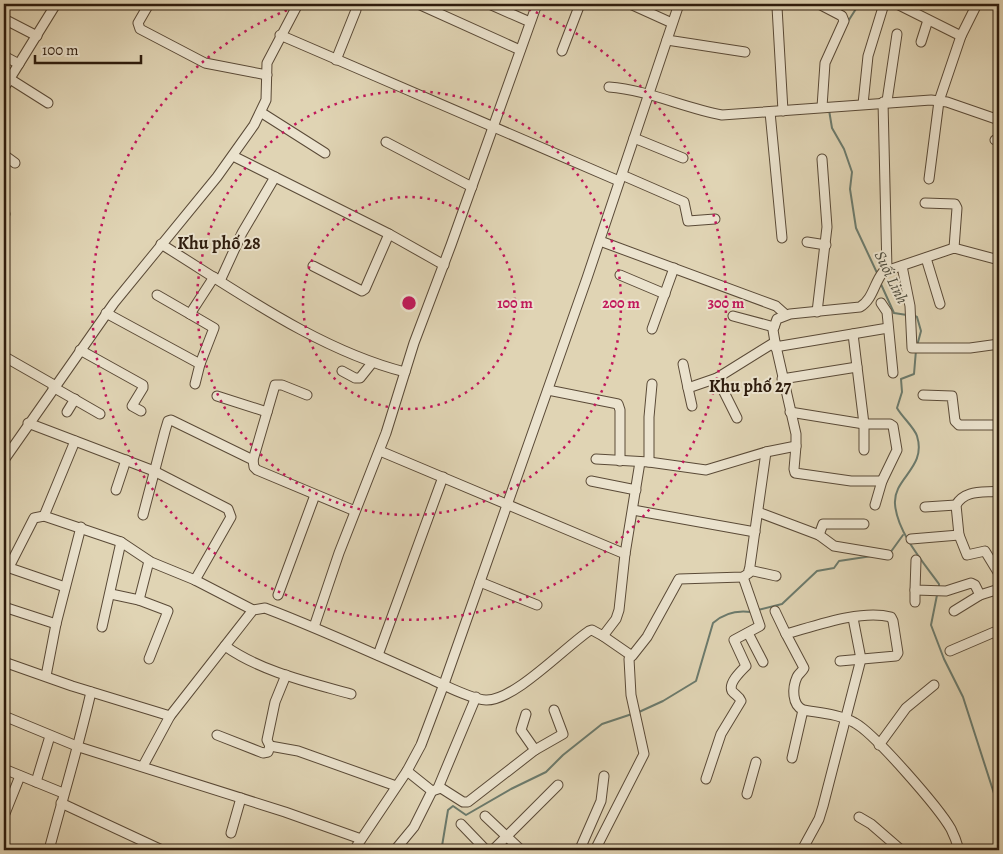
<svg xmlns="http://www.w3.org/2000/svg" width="1003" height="854" font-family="Alegreya,serif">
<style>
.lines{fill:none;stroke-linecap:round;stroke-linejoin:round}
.stream{stroke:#6b7a6c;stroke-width:2}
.street-casing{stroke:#5a4a37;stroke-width:11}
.street{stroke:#ebe3ce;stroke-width:9}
.ring{fill:none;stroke:#c2185b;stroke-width:2.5;stroke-dasharray:2.5 5}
.labels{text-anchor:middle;stroke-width:4;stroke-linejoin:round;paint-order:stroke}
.water-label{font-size:16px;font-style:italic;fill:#4d4b3d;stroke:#ebe3ce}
.quarter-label{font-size:18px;font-weight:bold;fill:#2e1c0d;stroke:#ebe3ce}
.centre{fill:#c2185b;stroke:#ebe3ce;stroke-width:2.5}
.ring-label{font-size:15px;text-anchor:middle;font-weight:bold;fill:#c2185b;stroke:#ebe3ce;stroke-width:4;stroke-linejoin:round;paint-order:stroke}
</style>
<rect width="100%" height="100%" fill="#e0d4b4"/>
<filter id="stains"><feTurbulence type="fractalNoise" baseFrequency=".004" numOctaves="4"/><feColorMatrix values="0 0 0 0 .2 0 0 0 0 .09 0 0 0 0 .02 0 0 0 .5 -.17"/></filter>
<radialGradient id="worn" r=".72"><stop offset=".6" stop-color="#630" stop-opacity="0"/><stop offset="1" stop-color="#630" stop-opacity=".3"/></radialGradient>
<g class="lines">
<g class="stream">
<polyline points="847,23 859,4"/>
<polyline points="829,110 832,128 844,149 852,172 850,189 856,228 878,275"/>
<polyline points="880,282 894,313 907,315"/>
<polyline points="915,316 917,317 921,331 917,346"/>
<path d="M916,350L914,374L901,379L902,392L897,408C902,417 914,427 917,436C927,468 893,478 895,504C897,532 923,562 939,584V588"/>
<polyline points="890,553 903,535"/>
<polyline points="937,595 931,625 944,659 963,697 999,809"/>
<polyline points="758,610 782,604 817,571 834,568 839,561 872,556"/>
<path d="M639,712L663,701L696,681L713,623C724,613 736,610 751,612"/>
<polyline points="439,850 442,846 448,810 453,806 466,815 511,789 546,772 563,755 602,724 632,714"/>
</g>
<defs>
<g id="street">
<polyline points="149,4 138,23 140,29 205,63 267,75"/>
<polyline points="418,4 520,50"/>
<polyline points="489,4 530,22"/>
<polyline points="630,4 672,23"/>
<polyline points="819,4 842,16 844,21 825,63 822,107"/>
<polyline points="897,4 961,36"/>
<polyline points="777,7 783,111"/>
<polyline points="4,19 37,36"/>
<polyline points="280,35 619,181"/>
<polyline points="667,40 745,52"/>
<polyline points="921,42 928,20"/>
<polyline points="562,51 580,4"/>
<polyline points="4,56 19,64"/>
<polyline points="336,60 356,10"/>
<polyline points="10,79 48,103"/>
<path d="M609,87C648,90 684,108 722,115L931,100L947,102L999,120"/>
<polyline points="4,88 56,4"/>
<polyline points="887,101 897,34"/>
<polyline points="883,102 887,270"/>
<polyline points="863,104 868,56 884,4"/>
<polyline points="770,112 782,238"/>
<polyline points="262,113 325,153"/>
<polyline points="634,138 683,158"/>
<polyline points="995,140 999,141"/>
<polyline points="386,142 472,187"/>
<polyline points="4,155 15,163"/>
<polyline points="233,156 389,234 444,265"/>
<polyline points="622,175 684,202 688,221 715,219"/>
<polyline points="929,179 939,101 961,36 977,4"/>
<polyline points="925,203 955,204 957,208 954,248"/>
<polyline points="4,213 5,214"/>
<polyline points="600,241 776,306 785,314"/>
<polyline points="807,242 826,245"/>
<path d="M161,244C237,291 318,350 405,372"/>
<polyline points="926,258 940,304"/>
<polyline points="313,266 362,291 365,289 389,234"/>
<polyline points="902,266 910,306 912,348 970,348 999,344"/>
<polyline points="620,275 665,294"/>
<polyline points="220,281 242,233 275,177"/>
<polyline points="157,295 190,314"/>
<polyline points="881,303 887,312 893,373"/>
<polyline points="817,312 827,227 822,159"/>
<polyline points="106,313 200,364"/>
<polyline points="733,316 774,327"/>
<polyline points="652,329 674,268"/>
<polyline points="853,334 864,424 864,450"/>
<polyline points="775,347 888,328"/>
<polyline points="80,350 143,385 143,388 132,406 141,411"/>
<polyline points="5,357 54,385"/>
<polyline points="683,364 688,388"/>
<polyline points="342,371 355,378 360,378 372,363"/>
<polyline points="782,379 857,367"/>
<polyline points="195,384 200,364 214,328 190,314 214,277"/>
<polyline points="53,387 100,414"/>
<polyline points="548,390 618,404 620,410 620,461"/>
<polyline points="923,395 952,396 955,421 959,425 999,425"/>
<polyline points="217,396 267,412"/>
<polyline points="692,406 688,388 717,378"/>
<polyline points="67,412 75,399"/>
<polyline points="790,412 864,424 890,424 893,426 897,450 882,481 875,505"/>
<polyline points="737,418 717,378 775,342"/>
<polyline points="28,423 154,471 228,509 231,517 195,580"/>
<polyline points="796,446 794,469 795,473 851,481 882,481"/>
<polyline points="380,451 625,554"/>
<path d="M596,459L649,462L706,470L766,452L796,446V434L775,342L773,330L777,319L790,314L860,307C873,299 874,283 883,272L954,248L999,260"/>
<polyline points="4,460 114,303 217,177 254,125 266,100 267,63 298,4"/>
<polyline points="253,460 275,385 282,385 307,395"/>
<polyline points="649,462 649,417 652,384"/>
<polyline points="591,481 636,490"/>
<polyline points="116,490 126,460"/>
<polyline points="925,507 956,505"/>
<polyline points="633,510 755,532"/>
<polyline points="758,512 819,535 823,524 864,524"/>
<polyline points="143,515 165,431 168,421 171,420 253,460 254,467 257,470 355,511"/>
<polyline points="44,516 75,441"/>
<polyline points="819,535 834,546 888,555"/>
<polyline points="959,535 967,555 985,551 999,574"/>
<path d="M911,539L959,535L956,505C965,489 984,493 999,491"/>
<polyline points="916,560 915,590 946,591 971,583 975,585 980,595 999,589"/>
<polyline points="4,566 65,587"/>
<polyline points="9,567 34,518 44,516 121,542 151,562 195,580 253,610"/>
<polyline points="749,570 776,576"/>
<polyline points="480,582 537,605"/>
<polyline points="111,594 139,600 149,561"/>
<polyline points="278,595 315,495"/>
<polyline points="139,600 168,611 149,659"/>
<polyline points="915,602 915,590"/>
<polyline points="4,607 56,624"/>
<polyline points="775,611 786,634"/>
<polyline points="954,611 980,595"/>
<polyline points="102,627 121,542"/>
<polyline points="314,627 339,553 386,433 414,343 451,245 537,4"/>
<polyline points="748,633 763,662"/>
<polyline points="603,636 632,656 647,637 679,579 743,577 749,573 766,452"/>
<path d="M225,646C262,672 308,682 351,694"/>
<polyline points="950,651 999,630"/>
<polyline points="378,655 443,477"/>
<polyline points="4,662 72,686 170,716"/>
<polyline points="286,675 275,702 267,740 270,746 298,751 396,786"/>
<polyline points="46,676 56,624 81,527"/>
<path d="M803,710C792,705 792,688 797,677C799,673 802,672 804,668L786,634C815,626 861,609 891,617L893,621L898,653L896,656L840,661"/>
<polyline points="526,714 521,730 535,750 563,734 554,710"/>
<polyline points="4,716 79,747 285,812 361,839"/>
<polyline points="217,735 263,753 268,752 270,746"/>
<polyline points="879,745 906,708 934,685"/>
<path d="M792,758L803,710C820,713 840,714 855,723C875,734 939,808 951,829C954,835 957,843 959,850"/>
<path d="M143,766L170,716L253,610L265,608C318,628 370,652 422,675C436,681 472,700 486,700C514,701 565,647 589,631L592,630L603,636L616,619L619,610L625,554L640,462"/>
<polyline points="4,769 63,793"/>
<path d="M706,779L721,734L741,701C739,696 735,695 732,691C728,683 742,670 746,666L734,640L760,626L743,577"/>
<polyline points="36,782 50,736"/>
<polyline points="438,788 476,697"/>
<polyline points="432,791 441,788 463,802 468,802 535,750"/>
<polyline points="747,794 756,762"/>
<polyline points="61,803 162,850"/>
<polyline points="4,816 20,776"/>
<polyline points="485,816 521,850"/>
<polyline points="859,817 871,824 901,850"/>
<polyline points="461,824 486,850"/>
<polyline points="231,833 241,798"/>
<polyline points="580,849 601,801 604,776"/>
<path d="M49,850C63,797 79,745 91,692"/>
<polyline points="354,850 407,771 421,745 444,684 587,278 679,4"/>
<polyline points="395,850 414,827 432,791 407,771"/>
<polyline points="493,850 558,785"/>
<polyline points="595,850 644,754 631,695 629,659"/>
<polyline points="802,850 819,819 823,806 861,659 853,618"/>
</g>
</defs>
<use href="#street" class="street-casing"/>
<use href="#street" class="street"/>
</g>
<g class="ring">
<circle cx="409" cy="303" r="106"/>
<circle cx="409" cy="303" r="212"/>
<path d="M515 4A317 317 0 1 1 303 4"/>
</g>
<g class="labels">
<g class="water-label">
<text transform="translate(892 277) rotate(64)" y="6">Suối Linh</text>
</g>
<g class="quarter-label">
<text x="219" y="249">Khu phố 28</text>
<text x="750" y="392">Khu phố 27</text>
</g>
</g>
<circle cx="409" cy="303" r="8" class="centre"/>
<g class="ring-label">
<text x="515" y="308">100 m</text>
<text x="621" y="308">200 m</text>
<text x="726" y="308">300 m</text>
</g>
<rect width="1003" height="854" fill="none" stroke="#e0d4b4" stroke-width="20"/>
<rect x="5" y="5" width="993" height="844" fill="none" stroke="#2e1c0d" stroke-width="2.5"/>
<rect x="10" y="10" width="983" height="834" fill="none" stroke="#2e1c0d"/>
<path d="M35 55v8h106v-8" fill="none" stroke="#2e1c0d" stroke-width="2.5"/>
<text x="42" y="55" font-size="15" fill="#2e1c0d" stroke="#ebe3ce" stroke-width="4" paint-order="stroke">100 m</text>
<rect width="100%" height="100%" filter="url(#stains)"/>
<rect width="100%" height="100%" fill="url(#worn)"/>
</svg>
